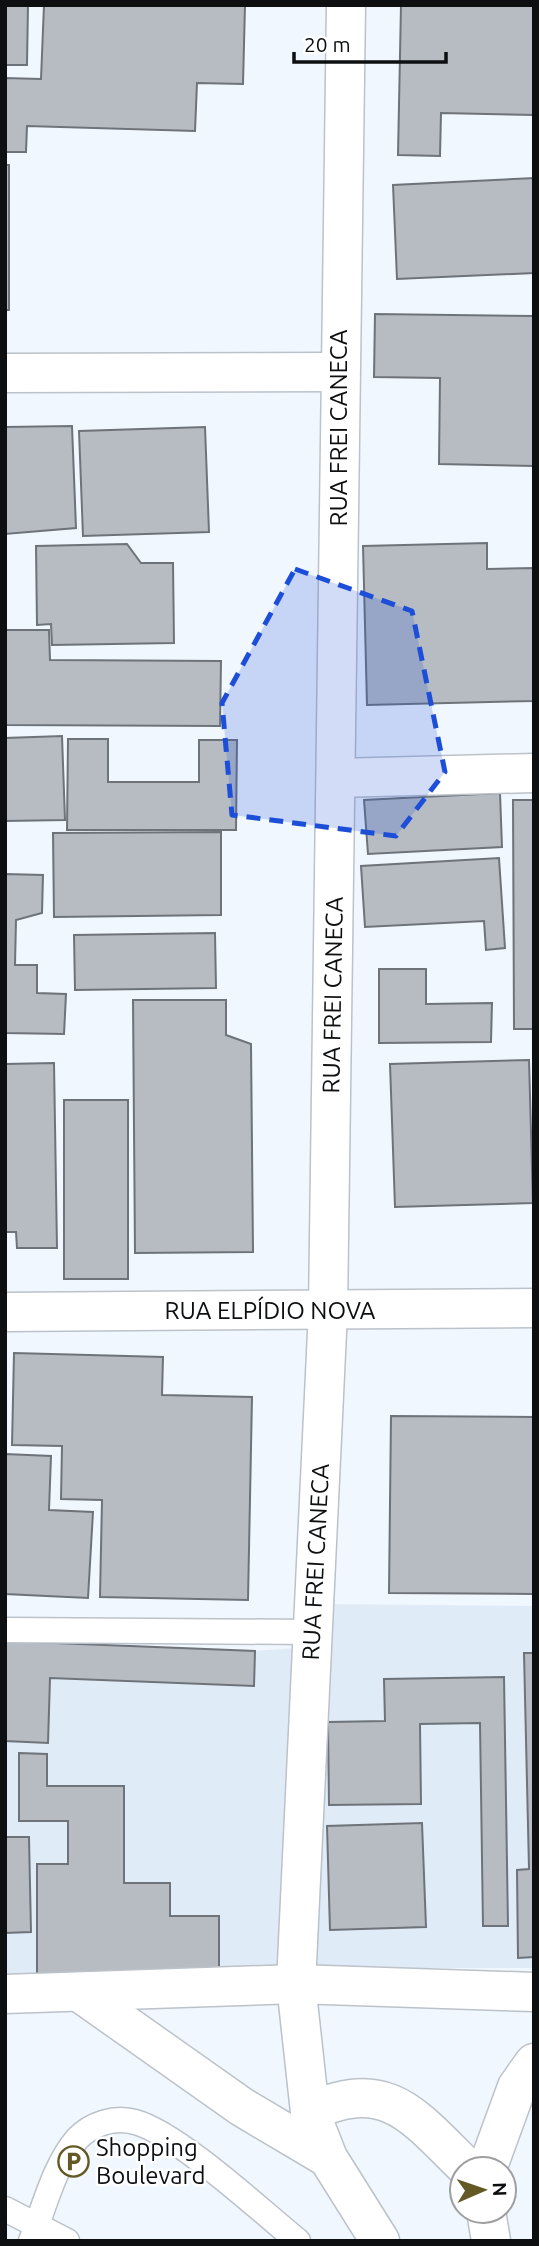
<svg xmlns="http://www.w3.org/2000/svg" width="539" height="2246" font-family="Ubuntu,sans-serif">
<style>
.built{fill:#dfebf7}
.building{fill:#b6bcc2;stroke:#6e7379;stroke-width:2}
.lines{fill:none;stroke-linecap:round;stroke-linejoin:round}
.service-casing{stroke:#bcc2c9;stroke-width:27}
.minor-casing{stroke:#bcc2c9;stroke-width:41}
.tertiary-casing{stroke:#bcc2c9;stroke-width:41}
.service{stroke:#fff;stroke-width:24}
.minor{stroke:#fff;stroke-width:38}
.tertiary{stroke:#fff;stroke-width:38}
.marked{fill:#1d4ed8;fill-opacity:0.2;stroke:#1d4ed8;stroke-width:5;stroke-dasharray:14 9;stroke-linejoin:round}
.labels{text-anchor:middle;stroke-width:5;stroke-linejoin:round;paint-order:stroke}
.street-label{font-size:24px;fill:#0d0f11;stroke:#fff}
.poi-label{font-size:24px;fill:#0d0f11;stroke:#fff;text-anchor:start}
</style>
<rect width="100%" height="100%" fill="#f0f7fe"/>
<g class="built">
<polygon points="320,1604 534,1606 534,1968 309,1968"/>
<polygon points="5,1641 255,1651 296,1648 278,1967 5,1974"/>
</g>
<g class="building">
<polygon points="5,5 28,5 27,65 5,65"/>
<polygon points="44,5 245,5 243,84 197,83 195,131 27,126 26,152 5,152 5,78 41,79"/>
<polygon points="401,5 534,5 534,115 441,113 440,156 398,155"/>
<rect x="5" y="165" width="4" height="145"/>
<polygon points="534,178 534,273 397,279 393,185"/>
<polygon points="375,314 534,316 534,466 439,464 440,378 374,377"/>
<polygon points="72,426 76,528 5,534 5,427"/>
<polygon points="205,427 209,532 83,536 79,431"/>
<polygon points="487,543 487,569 534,568 534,701 367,705 363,546"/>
<polygon points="127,544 141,563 173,563 174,643 52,645 51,624 37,625 36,546"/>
<polygon points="5,630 49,630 50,660 221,661 220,726 5,725"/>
<polygon points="62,736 65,820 5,821 5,738"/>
<polygon points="68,739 108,739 108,782 199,782 199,740 237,740 236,830 67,830"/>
<polygon points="500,793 502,847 368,854 364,800"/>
<polygon points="513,800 534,800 534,1029 514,1029"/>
<polygon points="221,832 221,915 54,917 53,833"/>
<polygon points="499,858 505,948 486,950 484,921 365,927 361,866"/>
<polygon points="5,874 43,875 42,913 16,920 15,965 37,965 37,993 66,994 64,1034 5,1033"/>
<polygon points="215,933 216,988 75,990 74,935"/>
<polygon points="379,969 426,969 426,1004 492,1003 491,1042 379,1043"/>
<polygon points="133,1000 226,1000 226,1035 251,1044 253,1252 135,1253"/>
<polygon points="529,1060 533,1203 395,1207 390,1064"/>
<polygon points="54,1063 57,1248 17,1248 16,1232 5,1232 5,1064"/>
<rect x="64" y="1100" width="64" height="179"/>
<polygon points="14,1353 163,1357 162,1395 252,1397 248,1600 100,1597 102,1500 61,1499 62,1446 12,1445"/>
<polygon points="391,1416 534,1417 534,1594 389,1593"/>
<polygon points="5,1454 51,1456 49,1510 93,1512 88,1598 5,1594"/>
<polygon points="5,1641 255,1651 254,1686 50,1678 48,1743 5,1741"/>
<polygon points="524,1653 534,1653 534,1957 518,1958 517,1870 529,1869"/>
<polygon points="504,1677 508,1926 483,1926 480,1723 420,1724 421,1804 329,1805 328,1722 385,1721 384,1679"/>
<polygon points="19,1753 47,1754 47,1786 124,1786 124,1883 170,1883 170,1916 219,1916 219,1974 37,1974 37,1864 68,1864 68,1821 19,1821"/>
<polygon points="422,1823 426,1927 330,1930 327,1826"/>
<polygon points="5,1837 29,1837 31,1932 5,1933"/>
</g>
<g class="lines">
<defs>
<g id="service">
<polyline points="5,1630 312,1632"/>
<polyline points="5,2209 67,2241"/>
<path d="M31,2241C44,2208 54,2166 77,2139C91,2124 115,2116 135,2122C177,2133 261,2211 298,2241"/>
</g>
<g id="minor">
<polyline points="337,778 534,773"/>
<polyline points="296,1984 328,1311 346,5"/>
</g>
<g id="tertiary">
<polyline points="5,373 339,372"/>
<polyline points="5,1312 534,1308"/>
<polyline points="296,1984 310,2112 328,2158 380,2241"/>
<polyline points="79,1992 242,2107 328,2158"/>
<polyline points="5,1994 296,1984 534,1992"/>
<path d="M310,2112C388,2075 415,2118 468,2169"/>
<polyline points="487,2169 517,2087 534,2063"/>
<polyline points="486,2211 491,2241"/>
</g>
</defs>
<use href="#service" class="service-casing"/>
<use href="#minor" class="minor-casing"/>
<use href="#tertiary" class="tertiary-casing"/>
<use href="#service" class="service"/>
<use href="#minor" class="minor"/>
<use href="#tertiary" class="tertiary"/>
</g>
<path class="marked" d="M295,569L412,611L445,772L396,836L232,815L222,703Z"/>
<defs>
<symbol id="parking-ring" viewBox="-11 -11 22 22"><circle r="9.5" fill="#fff" stroke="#635925" stroke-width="1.5"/><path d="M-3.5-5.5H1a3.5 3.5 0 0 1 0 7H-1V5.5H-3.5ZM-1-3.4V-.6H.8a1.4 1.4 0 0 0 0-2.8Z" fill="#635925"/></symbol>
</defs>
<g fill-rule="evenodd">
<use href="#parking-ring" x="56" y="2144" width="35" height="35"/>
</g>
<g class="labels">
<g class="street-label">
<text transform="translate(339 428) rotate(-90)" y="8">RUA FREI CANECA</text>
<text transform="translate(333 995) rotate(-89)" y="8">RUA FREI CANECA</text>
<text x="270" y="1319">RUA ELPÍDIO NOVA</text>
<text transform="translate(316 1562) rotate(-87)" y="8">RUA FREI CANECA</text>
</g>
<g class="poi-label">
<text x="96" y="2156">Shopping<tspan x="96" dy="28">Boulevard</tspan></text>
</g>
</g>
<rect width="539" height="2246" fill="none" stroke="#0d0f11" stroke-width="14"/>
<g transform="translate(483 2190) rotate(88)"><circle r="33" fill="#ffffff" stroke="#9e9fa0" stroke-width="2"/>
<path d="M0-5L12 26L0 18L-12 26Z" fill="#635925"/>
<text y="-10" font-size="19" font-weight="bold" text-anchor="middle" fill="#0d0f11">N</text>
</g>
<path d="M294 52v10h152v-10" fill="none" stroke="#0d0f11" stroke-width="3.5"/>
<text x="304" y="52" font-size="21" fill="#0d0f11" stroke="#ffffff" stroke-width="5" paint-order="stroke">20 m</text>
</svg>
